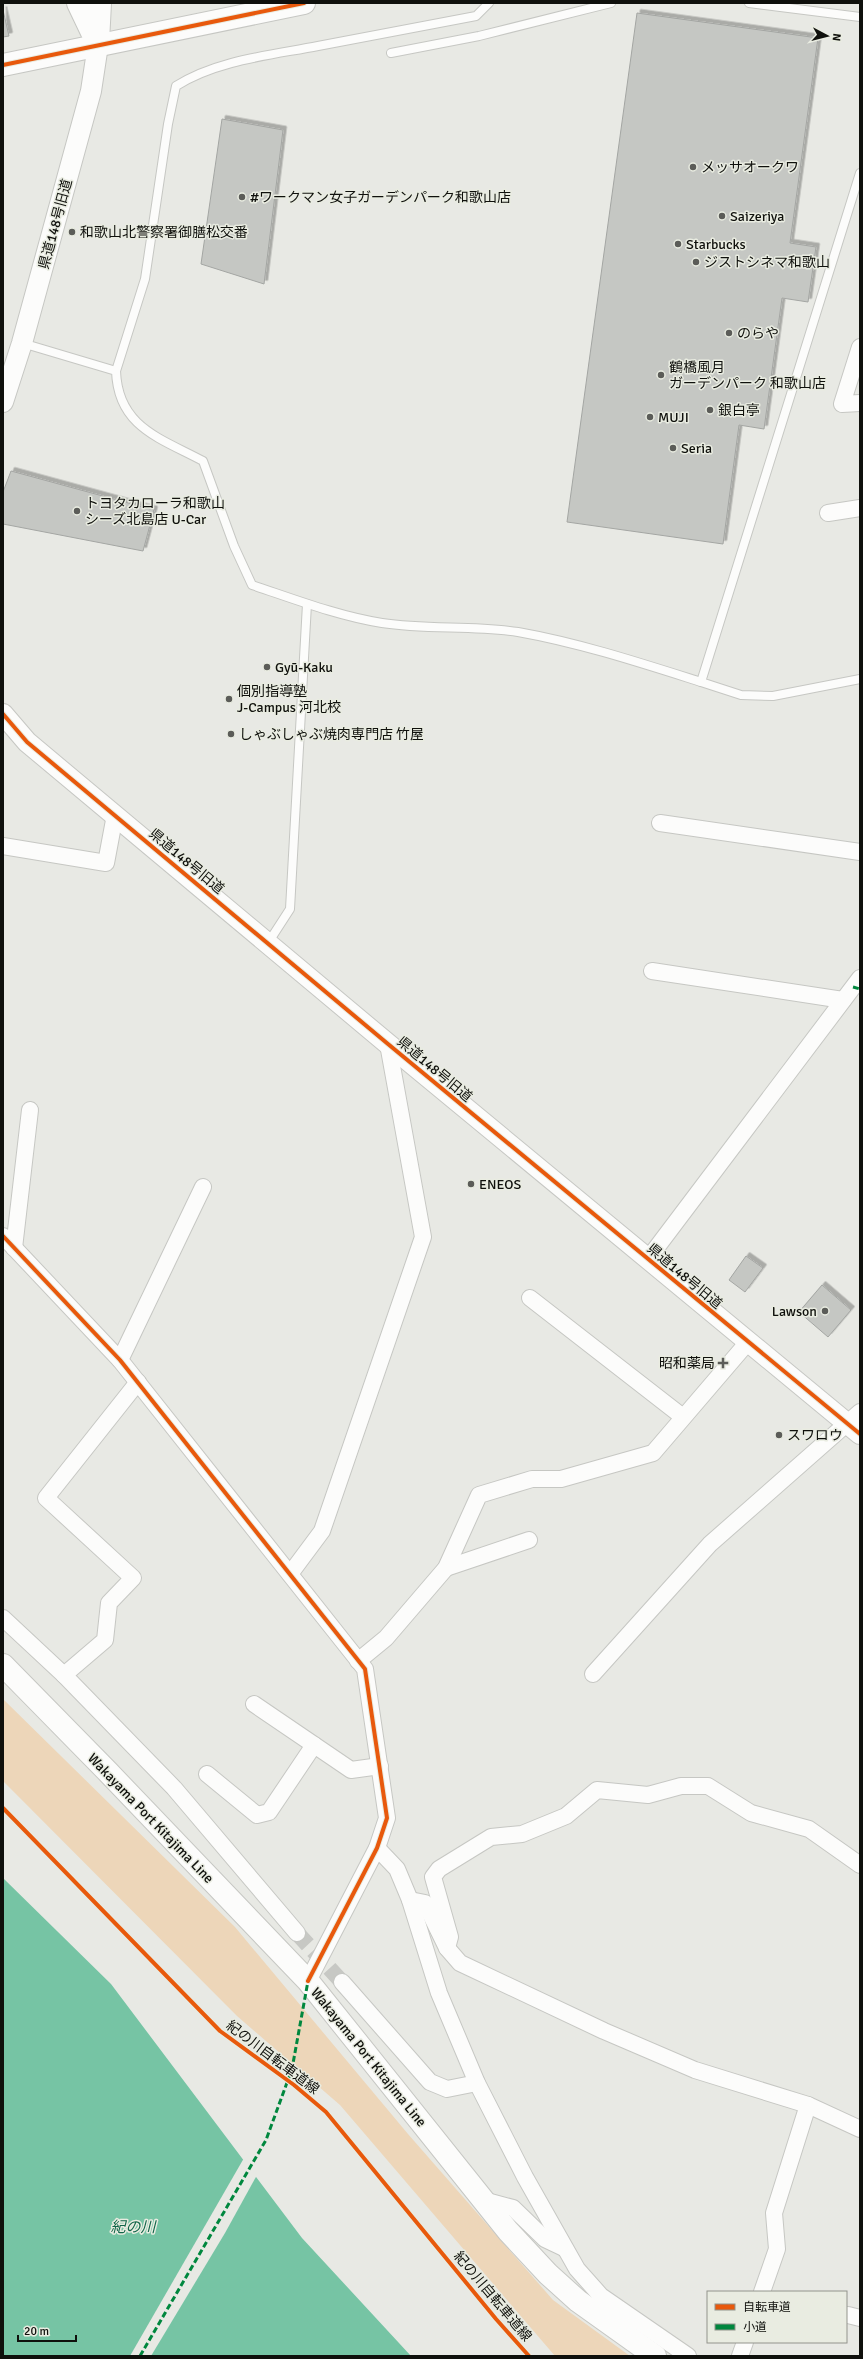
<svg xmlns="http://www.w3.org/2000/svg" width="863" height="2359" font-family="Signika,'Noto Sans JP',sans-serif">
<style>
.green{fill:#edd6b9}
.water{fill:#76c4a4}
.pier{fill:#e8e9e4}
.building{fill:#c5c7c3;stroke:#a4a6a3;filter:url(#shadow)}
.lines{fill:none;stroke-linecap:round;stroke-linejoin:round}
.minor-tunnel{stroke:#c7c8c4;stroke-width:16;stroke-dasharray:16 8;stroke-linecap:butt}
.service-casing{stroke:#c6c7c3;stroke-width:10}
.minor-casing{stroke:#c6c7c3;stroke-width:18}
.tertiary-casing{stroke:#c6c7c3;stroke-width:22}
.secondary-casing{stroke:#c6c7c3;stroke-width:24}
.service{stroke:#fcfcfb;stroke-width:8}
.minor{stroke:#fcfcfb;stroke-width:16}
.tertiary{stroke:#fcfcfb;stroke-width:20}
.secondary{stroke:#fcfcfb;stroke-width:22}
.quiet{stroke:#00873e;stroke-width:3;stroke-dasharray:6 3;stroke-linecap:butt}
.cycleway-casing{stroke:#e9ece1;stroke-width:6}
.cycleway{stroke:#e8590c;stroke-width:4}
.poi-dot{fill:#5b5c58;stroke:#e9ece1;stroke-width:1.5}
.labels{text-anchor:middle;stroke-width:3;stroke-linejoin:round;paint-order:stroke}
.poi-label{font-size:14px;fill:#0f100c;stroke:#e9ece1;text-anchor:start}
.street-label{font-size:14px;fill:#0f100c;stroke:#e9ece1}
.water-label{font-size:15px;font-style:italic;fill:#116649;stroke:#e9ece1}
</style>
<defs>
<filter id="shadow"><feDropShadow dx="3.5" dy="-3.5" stdDeviation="0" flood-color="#0004"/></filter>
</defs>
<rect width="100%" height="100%" fill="#e8e9e4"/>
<polygon class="green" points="3,1699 235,1927 408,2134 553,2300 630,2356 555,2356 340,2105 237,2016 3,1781"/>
<polygon class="water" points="3,1878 111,1984 302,2238 411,2356 3,2356"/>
<polygon class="pier" points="244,2158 257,2175 225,2233 151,2356 130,2356"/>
<g class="building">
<polygon points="3,10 9,36 3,37"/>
<polygon points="637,13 818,38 790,243 816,247 808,302 782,298 764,429 739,425 723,544 567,522"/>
<polygon points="222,119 283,130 264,284 201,264"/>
<polygon points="11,471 154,510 143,551 3,524 3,492"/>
<polygon points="746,1256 763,1268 745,1292 729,1280"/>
<polygon points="822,1285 851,1310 828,1337 799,1312"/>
</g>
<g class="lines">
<polyline class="minor-tunnel" points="297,1933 342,1982"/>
<defs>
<g id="service">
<polyline points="749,3 860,17"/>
<polyline points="391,53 479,36 611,3"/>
<polyline points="860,173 701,682 741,695 773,696 860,679"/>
<path d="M22,343L116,371C118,427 160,438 203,461L234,546L252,585C294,599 338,616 382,623C427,630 473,625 518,632C580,643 641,663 701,682"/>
<path d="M116,371L145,279L168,124L176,86C217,60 272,55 318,46C371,36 423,26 476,16L489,3"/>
<polyline points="268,943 290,909 307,604"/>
</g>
<g id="minor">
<polyline points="860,347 842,404 860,403"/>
<polyline points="828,513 860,508"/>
<polyline points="660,823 860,852"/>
<polyline points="3,846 106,863 115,815"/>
<polyline points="652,971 843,1000"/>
<polyline points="3,1236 120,1360 365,1669 387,1818 377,1848 308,1981"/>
<polyline points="14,1248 30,1110"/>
<polyline points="648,1259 860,978"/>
<polyline points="530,1298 683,1417"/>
<polyline points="120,1360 203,1187"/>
<polyline points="446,1568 529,1540"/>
<polyline points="290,1574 322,1531 423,1237 388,1044"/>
<polyline points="3,1618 64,1675 174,1788 297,1933"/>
<polyline points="358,1661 386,1638 446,1568 479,1495 532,1479 561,1479 653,1453 748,1342"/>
<polyline points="593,1674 710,1544 860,1412"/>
<polyline points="64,1675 105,1640 109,1603 133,1578 46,1498 138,1382"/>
<polyline points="254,1704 351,1770 380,1766"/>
<polyline points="207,1774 257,1815 269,1812 314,1745"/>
<polyline points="377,1848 397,1869 410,1900 439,1993 477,2083 525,2177 577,2269 601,2296 688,2356"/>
<polyline points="410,1900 425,1903 447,1948 460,1963 604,2031 695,2070 808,2105 860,2129"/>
<polyline points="447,1948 450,1937 433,1877 439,1869 491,1837 522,1834 566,1816 597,1790 648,1795 681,1786 708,1786 751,1813 809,1829 860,1865"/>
<polyline points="342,1982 430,2082 447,2089 477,2083"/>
<polyline points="483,2200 513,2208 545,2239 564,2248"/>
<polyline points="762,2292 777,2249 774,2213 808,2105"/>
<polyline points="848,2315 860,2318"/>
<polyline points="740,2356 745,2342"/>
</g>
<g id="tertiary">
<polyline points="3,402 22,343 91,91 98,45"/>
<polyline points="3,714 27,742 388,1044 860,1434"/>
</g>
<g id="secondary">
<polyline points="78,3 98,45"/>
<polyline points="98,42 100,3"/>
<polyline points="3,65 304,3"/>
<polyline points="3,1665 108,1772 308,1981 508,2231 548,2274 578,2301 655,2356"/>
</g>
</defs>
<use href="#service" class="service-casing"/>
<use href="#minor" class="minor-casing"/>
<use href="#tertiary" class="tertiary-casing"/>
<use href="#secondary" class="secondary-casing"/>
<use href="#service" class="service"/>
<use href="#minor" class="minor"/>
<use href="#tertiary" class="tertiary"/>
<use href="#secondary" class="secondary"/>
<g class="quiet">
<polyline points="853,987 860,989"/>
<polyline points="140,2356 266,2140 292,2069 308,1981"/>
</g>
<defs>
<g id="cycleway">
<polyline points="3,65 304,3"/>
<polyline points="3,714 27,742 388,1044 860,1434"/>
<polyline points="3,1236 120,1360 365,1669 387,1818 377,1848 308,1981"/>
<polyline points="3,1808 220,2031 294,2085 326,2112 496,2319 529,2356"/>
</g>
</defs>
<use href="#cycleway" class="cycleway-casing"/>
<use href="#cycleway" class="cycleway"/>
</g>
<g class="poi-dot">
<circle cx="693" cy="167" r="4"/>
<circle cx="242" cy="197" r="4"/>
<circle cx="722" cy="216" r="4"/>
<circle cx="72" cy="232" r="4"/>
<circle cx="678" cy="244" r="4"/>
<circle cx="696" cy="262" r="4"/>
<circle cx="729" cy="333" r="4"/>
<circle cx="661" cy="375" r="4"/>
<circle cx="710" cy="410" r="4"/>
<circle cx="650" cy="417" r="4"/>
<circle cx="673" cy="448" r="4"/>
<circle cx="77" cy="511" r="4"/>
<circle cx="267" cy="667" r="4"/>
<circle cx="229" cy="699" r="4"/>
<circle cx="231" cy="734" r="4"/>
<circle cx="471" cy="1184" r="4"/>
<circle cx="825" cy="1311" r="4"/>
<path d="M721 1357h4v4h4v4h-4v4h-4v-4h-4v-4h4z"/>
<circle cx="779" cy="1435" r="4"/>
</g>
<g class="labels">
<g class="poi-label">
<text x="701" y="172">メッサオークワ</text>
<text x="250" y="202">#ワークマン女子ガーデンパーク和歌山店</text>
<text x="730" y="221">Saizeriya</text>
<text x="80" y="237">和歌山北警察署御膳松交番</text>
<text x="686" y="249">Starbucks</text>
<text x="704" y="267">ジストシネマ和歌山</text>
<text x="737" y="338">のらや</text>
<text x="669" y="372">鶴橋風月<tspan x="669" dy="16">ガーデンパーク 和歌山店</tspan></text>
<text x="718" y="415">銀白亭</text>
<text x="658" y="422">MUJI</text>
<text x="681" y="453">Seria</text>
<text x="85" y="508">トヨタカローラ和歌山<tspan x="85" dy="16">シーズ北島店 U-Car</tspan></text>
<text x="275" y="672">Gyū-Kaku</text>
<text x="237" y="696">個別指導塾<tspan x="237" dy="16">J-Campus 河北校</tspan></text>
<text x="239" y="739">しゃぶしゃぶ焼肉専門店 竹屋</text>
<text x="479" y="1189">ENEOS</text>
<text x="817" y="1316" text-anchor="end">Lawson</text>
<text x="715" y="1368" text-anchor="end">昭和薬局</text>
<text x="787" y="1440">スワロウ</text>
</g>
<g class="street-label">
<text transform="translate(55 224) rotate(-75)" y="5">県道148号旧道</text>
<text transform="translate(187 861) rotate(40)" y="5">県道148号旧道</text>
<text transform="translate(435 1069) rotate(40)" y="5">県道148号旧道</text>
<text transform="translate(685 1276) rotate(40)" y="5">県道148号旧道</text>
<text transform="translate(151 1818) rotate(46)" y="5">Wakayama Port Kitajima Line</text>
<text transform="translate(273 2057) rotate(37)" y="5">紀の川自転車道線</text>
<text transform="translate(369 2057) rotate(51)" y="5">Wakayama Port Kitajima Line</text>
<text transform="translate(493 2296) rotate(50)" y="5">紀の川自転車道線</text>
</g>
<g class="water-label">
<text x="133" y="2232">紀の川</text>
</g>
</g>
<rect width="863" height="2359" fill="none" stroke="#0f100c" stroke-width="8"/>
<rect x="707" y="2291" width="140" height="52" fill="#e9ece1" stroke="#92948c"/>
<rect x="715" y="2304" width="20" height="6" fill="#e8590c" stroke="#92948c"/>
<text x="743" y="2311" font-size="12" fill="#0f100c">自転車道</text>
<rect x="715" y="2324" width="20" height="6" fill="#00873e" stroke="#92948c"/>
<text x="743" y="2331" font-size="12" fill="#0f100c">小道</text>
<g transform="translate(827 36) rotate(97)" stroke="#e9ece1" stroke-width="3" paint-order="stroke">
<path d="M0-3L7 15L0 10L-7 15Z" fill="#0f100c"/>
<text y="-6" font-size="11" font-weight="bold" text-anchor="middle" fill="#0f100c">N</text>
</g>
<path d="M18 2335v6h58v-6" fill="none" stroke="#0f100c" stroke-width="2"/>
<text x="24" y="2335" font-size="12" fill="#0f100c" stroke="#e9ece1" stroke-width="3" paint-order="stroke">20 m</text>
</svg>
